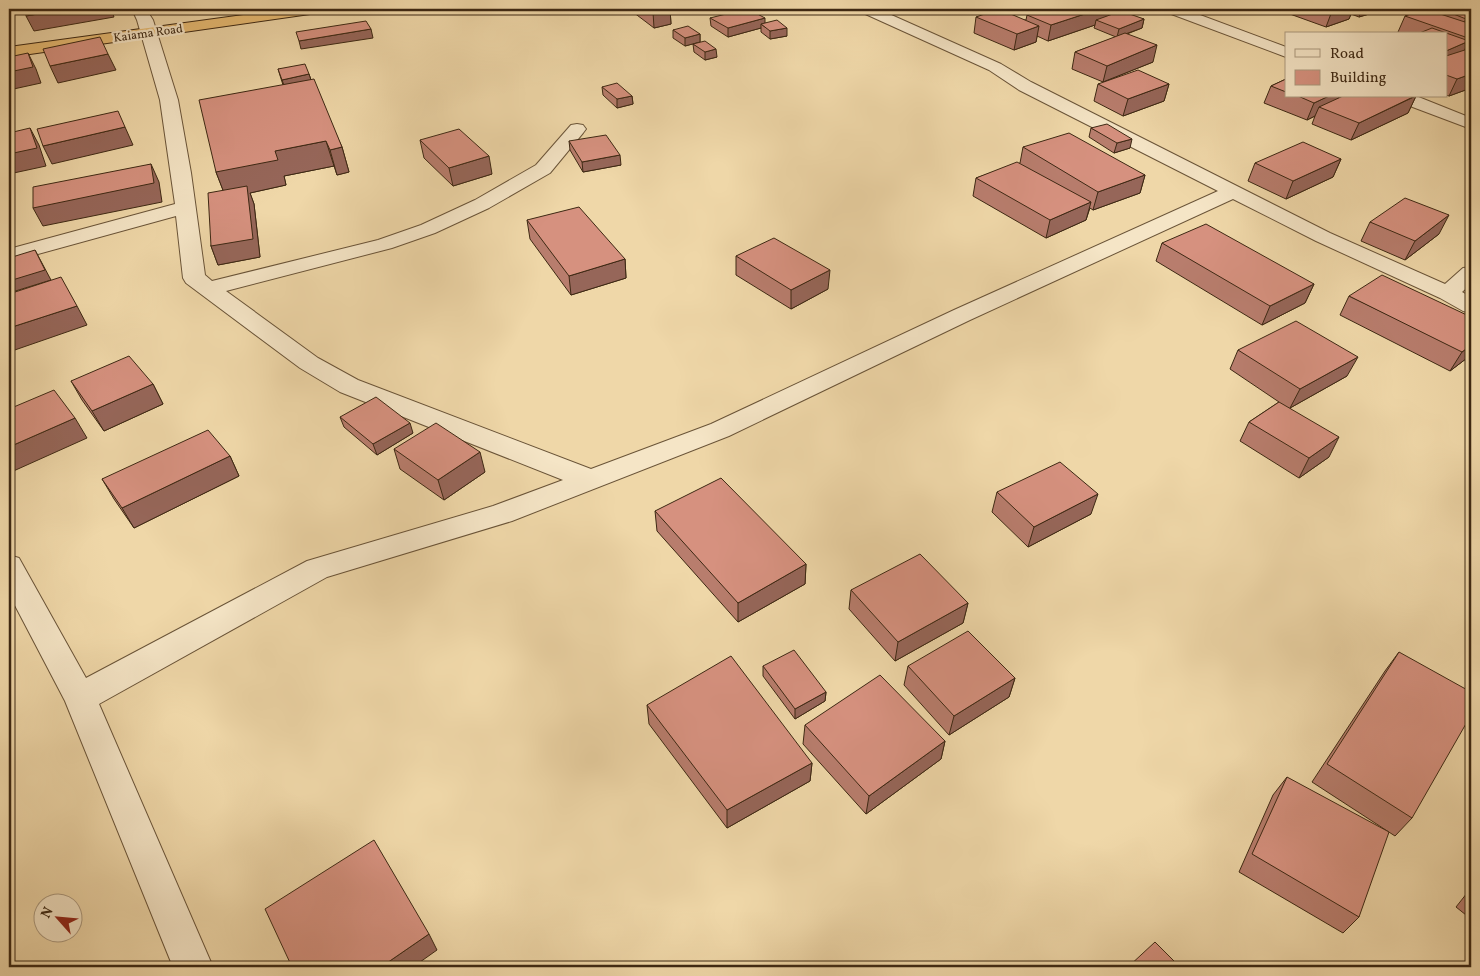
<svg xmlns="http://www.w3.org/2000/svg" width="1480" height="976" font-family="Vollkorn,serif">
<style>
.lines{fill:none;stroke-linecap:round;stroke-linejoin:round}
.street-casing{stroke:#6a5438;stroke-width:2}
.highway-casing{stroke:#3d2813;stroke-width:2}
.street{fill:#f5e5c6;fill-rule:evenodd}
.highway{fill:#e8bc74;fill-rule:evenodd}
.wall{fill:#b87d6d;stroke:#3d2813}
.shaded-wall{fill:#966659;stroke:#3d2813}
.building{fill:#d6917f;stroke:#3d2813}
.labels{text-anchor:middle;stroke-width:4.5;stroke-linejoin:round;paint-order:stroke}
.far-street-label{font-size:12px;fill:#3d2813;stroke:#f5e5c6}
</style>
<rect width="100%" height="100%" fill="#efd7a8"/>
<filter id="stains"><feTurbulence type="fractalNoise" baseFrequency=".004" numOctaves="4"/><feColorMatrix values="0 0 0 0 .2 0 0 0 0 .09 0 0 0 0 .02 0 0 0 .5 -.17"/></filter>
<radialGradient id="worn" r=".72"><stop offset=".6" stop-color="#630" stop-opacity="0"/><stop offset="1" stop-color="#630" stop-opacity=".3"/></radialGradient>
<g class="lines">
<defs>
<g id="street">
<polygon points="132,9 146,9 153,20 178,100 191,173 205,275 212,281 378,240 421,225 475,200 536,165 571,125 577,124 583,125 586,129 583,133 550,173 489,208 435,233 392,248 226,291 318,358 358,380 591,469 711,424 954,310 1218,191 1019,90 989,70 861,12 859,9 878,9 1001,64 1031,82 1330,233 1445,284 1463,268 1471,267 1471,284 1462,292 1471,297 1471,313 1463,311 1440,298 1316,241 1233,199 970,320 729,436 512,521 327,577 99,704 213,967 173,967 65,701 9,594 9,555 19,558 86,678 307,561 493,506 563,480 340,392 300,368 186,283 183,278 176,216 9,262 9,249 175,204 160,100 137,20"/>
<polygon points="1164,9 1184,9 1286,47 1286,57 1166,12"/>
<polygon points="1392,96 1416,96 1471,118 1471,129 1394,100"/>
</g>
<polygon id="highway" points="287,9 324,9 322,12 317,13 9,57 9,47"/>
</defs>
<use href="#street" class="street-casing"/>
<use href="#highway" class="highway-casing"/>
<use href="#street" class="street"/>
<use href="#highway" class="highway"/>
</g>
<g class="wall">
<polygon points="629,9 670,9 671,24 654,28"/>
<polygon points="1116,9 1115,13 1144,19 1142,28 1127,34 1153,62 1103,82 1072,69 1075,52 1116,37 1094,28 1095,25 1048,41 1037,36 1036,42 1014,50 974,33 976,17 1026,20 1027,15"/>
<polygon points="1276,9 1380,9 1379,11 1359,17 1351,14 1349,19 1326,27"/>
<polygon points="1432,9 1471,9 1471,88 1449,96 1446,95 1446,34 1403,34 1398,32 1405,16 1431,11"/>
<polygon points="710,18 765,23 787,36 770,39 761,32 761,28 728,37 711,26"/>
<polygon points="673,30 700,34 700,42 685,46 673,38"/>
<polygon points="693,44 717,57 705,60 694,52"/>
<polygon points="278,69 309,74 311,80 342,147 349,172 337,175 334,166 284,176 286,185 250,193 254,204 260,257 218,265 211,246 223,190 216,172 283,85"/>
<polygon points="1286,79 1286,96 1339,96 1338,98 1416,96 1408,113 1351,140 1312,124 1315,116 1307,120 1264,103 1271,86"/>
<polygon points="1098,84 1169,84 1164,101 1123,116 1094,101"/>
<polygon points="602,87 632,96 633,104 617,108 603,95"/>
<polygon points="1091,128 1130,148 1114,153 1089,137"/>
<polygon points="420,140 492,174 453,186 424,158"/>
<polygon points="569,141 621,165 583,172 570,150"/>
<polygon points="1023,147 1145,175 1140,193 1093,210 1090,208 1086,220 1046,238 973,196 976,178 1020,163"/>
<polygon points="1341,159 1333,177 1286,199 1248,181 1255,163"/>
<polygon points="527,220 625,259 626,278 571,295 530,239"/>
<polygon points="1370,222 1439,234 1405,260 1361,241"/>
<polygon points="1162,243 1314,284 1305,303 1262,325 1156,261"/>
<polygon points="736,256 828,289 791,309 736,275"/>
<polygon points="1349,296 1471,355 1450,371 1340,315"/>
<polygon points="1238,350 1347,376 1290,408 1329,457 1299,478 1240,441 1249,422 1279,402 1230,369"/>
<polygon points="71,381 153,384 163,404 104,431 82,400"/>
<polygon points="340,417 413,433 377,455 344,427"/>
<polygon points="394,449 485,472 444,500 400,469"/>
<polygon points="230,456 239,476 134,528 114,499 102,479"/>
<polygon points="997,492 1091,514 1028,547 992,512"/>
<polygon points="655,511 806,564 805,584 738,622 657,531"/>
<polygon points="851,590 968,603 963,623 895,661 849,609"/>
<polygon points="1399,652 1412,818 1395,836 1312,782 1385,671"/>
<polygon points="763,666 826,692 825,701 795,719 763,676"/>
<polygon points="908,666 1015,678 1009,697 949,735 904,685"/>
<polygon points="647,705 812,763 810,781 727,828 649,724"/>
<polygon points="805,725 945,741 941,759 866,814 803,744"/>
<polygon points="1287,777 1359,917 1343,933 1239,872 1273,795"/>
<polygon points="1471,888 1471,919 1456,907"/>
</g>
<g class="shaded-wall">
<polygon points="67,9 111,9 114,17 34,31 26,16"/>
<polygon points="668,9 670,9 671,24 654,28 653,12"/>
<polygon points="1100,9 1116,9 1114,19 1096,20 1095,25 1048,41 1051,25"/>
<polygon points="1339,9 1353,9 1349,19 1326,27 1332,11"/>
<polygon points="1362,9 1380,9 1379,11 1359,17"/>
<polygon points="1471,17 1471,31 1458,34 1466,19"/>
<polygon points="765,18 765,27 761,24 761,28 728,37 728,28"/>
<polygon points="1144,19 1142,28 1117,37 1119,29"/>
<polygon points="1039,26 1036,42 1014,50 1017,34"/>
<polygon points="787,28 787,36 770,39 770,31"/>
<polygon points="371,29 373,38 301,49 299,41"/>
<polygon points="700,34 700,42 685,46 685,38"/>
<polygon points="1469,41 1461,57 1446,64 1446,51"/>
<polygon points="1157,45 1153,62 1103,82 1107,66"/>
<polygon points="716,49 717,57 705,60 705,52"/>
<polygon points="28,53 36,69 41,83 9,90 9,72"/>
<polygon points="108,54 116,70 58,83 50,66"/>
<polygon points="309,74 312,83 285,88 282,80"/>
<polygon points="1471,74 1471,88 1449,96 1457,79"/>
<polygon points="1169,84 1164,101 1123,116 1128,99"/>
<polygon points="632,96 633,104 617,108 617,99"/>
<polygon points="1329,96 1339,96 1335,107 1319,107 1315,116 1307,120 1314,103"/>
<polygon points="1416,96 1408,113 1351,140 1359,123"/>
<polygon points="125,127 133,145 52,164 43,146"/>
<polygon points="30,128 39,145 46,166 9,174 9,154"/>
<polygon points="1132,139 1130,148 1114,153 1117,143"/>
<polygon points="326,141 334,166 284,176 286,185 250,193 254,204 260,257 218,265 211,246 226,198 216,172 275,151"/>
<polygon points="342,147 349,172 337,175 330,150"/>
<polygon points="620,155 621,165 583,172 582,162"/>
<polygon points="489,156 492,174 453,186 449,168"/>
<polygon points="1341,159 1333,177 1286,199 1293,181"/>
<polygon points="151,164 159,182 162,202 43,226 33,208"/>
<polygon points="1145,175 1140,193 1093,210 1098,192"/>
<polygon points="1091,202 1086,220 1046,238 1050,220"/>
<polygon points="1449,215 1439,234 1405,260 1415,241"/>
<polygon points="35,250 51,280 9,293 9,281"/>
<polygon points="625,259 626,278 571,295 569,276"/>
<polygon points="830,270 828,289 791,309 791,290"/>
<polygon points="1314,284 1305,303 1262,325 1270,306"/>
<polygon points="77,306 87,325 9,352 9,328"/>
<polygon points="1471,345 1471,355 1450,371 1462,352"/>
<polygon points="1358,357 1347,376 1290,408 1300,389"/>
<polygon points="153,384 163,404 104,431 92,411"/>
<polygon points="75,418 87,438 9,473 9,447"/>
<polygon points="410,423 413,433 377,455 373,444"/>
<polygon points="1339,437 1329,457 1299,478 1309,458"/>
<polygon points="480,452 485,472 444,500 438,480"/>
<polygon points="230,456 239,476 134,528 122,508"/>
<polygon points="1098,494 1091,514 1028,547 1034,527"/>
<polygon points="806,564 805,584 738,622 738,603"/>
<polygon points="968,603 963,623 895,661 898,642"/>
<polygon points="1015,678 1009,697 949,735 954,716"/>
<polygon points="826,692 825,701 795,719 795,709"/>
<polygon points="945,741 941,759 866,814 869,796"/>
<polygon points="812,763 810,781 727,828 727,810"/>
<polygon points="429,934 437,950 413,967 381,967"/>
</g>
<g class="building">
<polygon points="25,9 67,9 26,16"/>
<polygon points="649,9 668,9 653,12"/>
<polygon points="746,9 748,9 765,18 728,28 710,18"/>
<polygon points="999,9 1039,26 1017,34 976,17"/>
<polygon points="1046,9 1100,9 1051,25 1027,15"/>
<polygon points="1325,9 1339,9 1332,11"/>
<polygon points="1425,9 1471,24 1471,39 1405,16"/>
<polygon points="1441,9 1471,9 1471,17 1466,19"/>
<polygon points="1121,11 1144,19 1119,29 1096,20"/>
<polygon points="777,20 787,28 770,31 761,24"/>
<polygon points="366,21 371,29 299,41 296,32"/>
<polygon points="688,26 700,34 685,38 673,30"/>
<polygon points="1432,28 1469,41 1446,51 1446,34 1417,34"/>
<polygon points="1125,33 1157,45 1107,66 1075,52"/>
<polygon points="100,37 108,54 50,66 43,49"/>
<polygon points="705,41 716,49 705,52 693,44"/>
<polygon points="1471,48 1471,74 1457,79 1446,75 1446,56"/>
<polygon points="28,53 33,67 9,72 9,57"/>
<polygon points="305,64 309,74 282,80 278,69"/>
<polygon points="1138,70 1169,84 1128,99 1098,84"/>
<polygon points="314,79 342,147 330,150 326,141 275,151 278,160 216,172 199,100"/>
<polygon points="1286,79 1286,92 1271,86"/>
<polygon points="617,83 632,96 617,99 602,87"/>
<polygon points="1298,96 1329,96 1314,103"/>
<polygon points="1343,96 1415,96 1359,123 1319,107"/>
<polygon points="118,111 125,127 43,146 37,129"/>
<polygon points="1107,124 1132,139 1117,143 1091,128"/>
<polygon points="30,128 37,148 9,154 9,133"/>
<polygon points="459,129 489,156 449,168 420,140"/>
<polygon points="1069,133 1145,175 1098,192 1023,147"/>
<polygon points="606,135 620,155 582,162 569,141"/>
<polygon points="1303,142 1341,159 1293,181 1255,163"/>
<polygon points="1017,162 1091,202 1050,220 976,178"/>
<polygon points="151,164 154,183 33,208 33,187"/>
<polygon points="247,186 253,239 211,246 208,193"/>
<polygon points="1405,198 1449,215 1415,241 1370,222"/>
<polygon points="579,207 625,259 569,276 527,220"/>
<polygon points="1206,224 1314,284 1270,306 1162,243"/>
<polygon points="774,238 830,270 791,290 736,256"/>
<polygon points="35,250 45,270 9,281 9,258"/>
<polygon points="1382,275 1471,317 1471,345 1462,352 1349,296"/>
<polygon points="61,277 77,306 9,328 9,294"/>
<polygon points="1296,321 1358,357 1300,389 1238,350"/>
<polygon points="129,356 153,384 92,411 71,381"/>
<polygon points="54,390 75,418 9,447 9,409"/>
<polygon points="376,397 410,423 373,444 340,417"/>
<polygon points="1279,402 1339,437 1309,458 1249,422"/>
<polygon points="436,423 480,452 438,480 394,449"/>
<polygon points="208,430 230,456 122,508 102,479"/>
<polygon points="1060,462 1098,494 1034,527 997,492"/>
<polygon points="721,478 806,564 738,603 655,511"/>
<polygon points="920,554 968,603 898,642 851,590"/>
<polygon points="968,631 1015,678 954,716 908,666"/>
<polygon points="794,650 826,692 795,709 763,666"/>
<polygon points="1399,652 1471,692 1471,715 1412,818 1327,764"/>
<polygon points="731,656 812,763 727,810 647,705"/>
<polygon points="880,675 945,741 869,796 805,725"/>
<polygon points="1287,777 1389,832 1359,917 1252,854"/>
<polygon points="374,840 429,934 381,967 292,967 265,909"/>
<polygon points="1155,942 1180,967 1128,967"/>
</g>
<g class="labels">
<g class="far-street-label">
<text transform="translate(148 33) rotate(-8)" y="4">Kaiama Road</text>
</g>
</g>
<rect width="1480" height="976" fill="none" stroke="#efd7a8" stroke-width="30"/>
<rect x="10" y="10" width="1460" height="956" fill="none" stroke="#3d2813" stroke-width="2.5"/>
<rect x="15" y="15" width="1450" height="946" fill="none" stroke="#3d2813"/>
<rect x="1285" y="32" width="162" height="65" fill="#f5e5c6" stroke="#ab997e"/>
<rect x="1295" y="49" width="25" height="8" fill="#f5e5c6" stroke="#ab997e"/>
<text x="1330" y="58" font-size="15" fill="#3d2813">Road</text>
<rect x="1295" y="70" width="25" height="15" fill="#d6917f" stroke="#ab997e"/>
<text x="1330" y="82" font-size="15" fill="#3d2813">Building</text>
<g transform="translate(58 918) rotate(297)"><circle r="24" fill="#f5e5c6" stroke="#ab997e"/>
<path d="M0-4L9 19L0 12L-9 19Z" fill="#8f2418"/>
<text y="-8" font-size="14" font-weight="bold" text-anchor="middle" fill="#3d2813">N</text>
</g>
<rect width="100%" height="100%" filter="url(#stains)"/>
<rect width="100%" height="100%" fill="url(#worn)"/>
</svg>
